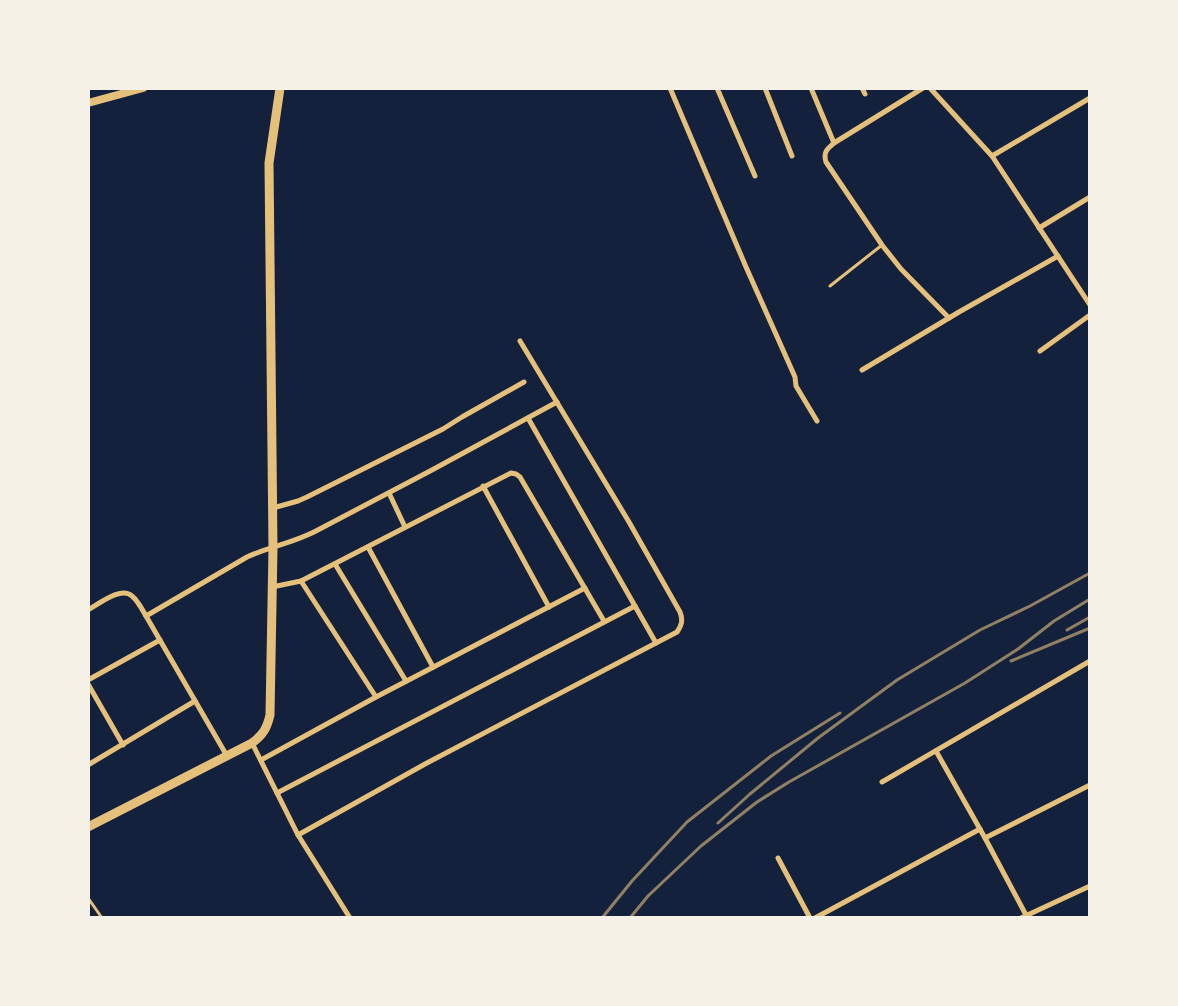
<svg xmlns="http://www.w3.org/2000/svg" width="1178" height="1006" font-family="Helvetica,sans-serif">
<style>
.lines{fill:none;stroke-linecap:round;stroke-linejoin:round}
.service{stroke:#e5c07b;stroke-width:3}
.minor{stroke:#e5c07b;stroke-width:5}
.primary{stroke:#e5c07b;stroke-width:8}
.trunk{stroke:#e5c07b;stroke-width:9}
.rail{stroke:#918062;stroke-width:3}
</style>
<rect width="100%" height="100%" fill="#14213d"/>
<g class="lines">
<g class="service">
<polyline points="830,286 882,245"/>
<polyline points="88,898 102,918"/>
</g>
<g class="minor">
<polyline points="670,88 746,267 795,377 796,386 817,421"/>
<polyline points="717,88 755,176"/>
<polyline points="765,88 792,156"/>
<polyline points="811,88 834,143"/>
<polyline points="862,88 865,94"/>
<path d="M923,88L834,143C827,149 823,152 826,162L882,245L901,269L949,318"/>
<polyline points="930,88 992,156 1090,305"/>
<polyline points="992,156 1090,98"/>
<polyline points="1039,228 1090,197"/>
<polyline points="1040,351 1090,315"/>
<polyline points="862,370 959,312 1058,256"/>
<polyline points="528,418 656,643"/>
<polyline points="483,486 549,607"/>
<polyline points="389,493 405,527"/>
<polyline points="273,508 298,501 307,497 443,429 462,417 524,382"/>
<polyline points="368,547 433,667"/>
<polyline points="335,564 406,681"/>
<polyline points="301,581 376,697"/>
<polyline points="272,587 301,581 511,473 516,474 520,477 604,621"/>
<path d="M88,610C99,604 121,586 132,596C138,601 142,609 146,616L227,756"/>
<path d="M146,616L247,557C269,547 292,543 314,532L432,470L557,402"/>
<polyline points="88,680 160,640"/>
<polyline points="88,684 123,745"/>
<polyline points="252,743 298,835 350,918"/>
<polyline points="936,751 985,838 1026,915"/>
<polyline points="261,760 376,697 585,588"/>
<polyline points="88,765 195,701"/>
<polyline points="882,782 1090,661"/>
<polyline points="277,793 635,606"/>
<path d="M298,835L425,764L677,632C682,625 683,620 680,612L629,522L520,341"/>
<polyline points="985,838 1090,785"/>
<polyline points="778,858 810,918"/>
<polyline points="815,918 980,829"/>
<polyline points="1021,918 1090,886"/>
</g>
<polyline class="primary" points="88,103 143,88"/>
<path class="trunk" d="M88,827L252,743C263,735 267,728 270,715L273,548L269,163L280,88"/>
<g class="rail">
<polyline points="1067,630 1090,617"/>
<polyline points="1011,661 1090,628"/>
<polyline points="718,823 750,794 818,738 897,680 980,630 1030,606 1090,573"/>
<polyline points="602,918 632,881 687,822 771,756 840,713"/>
<polyline points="630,918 648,896 701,846 757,802 789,782 965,683 1018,649 1054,621 1090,599"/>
</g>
</g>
<rect width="1178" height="1006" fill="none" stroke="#f6f1e7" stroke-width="180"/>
</svg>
